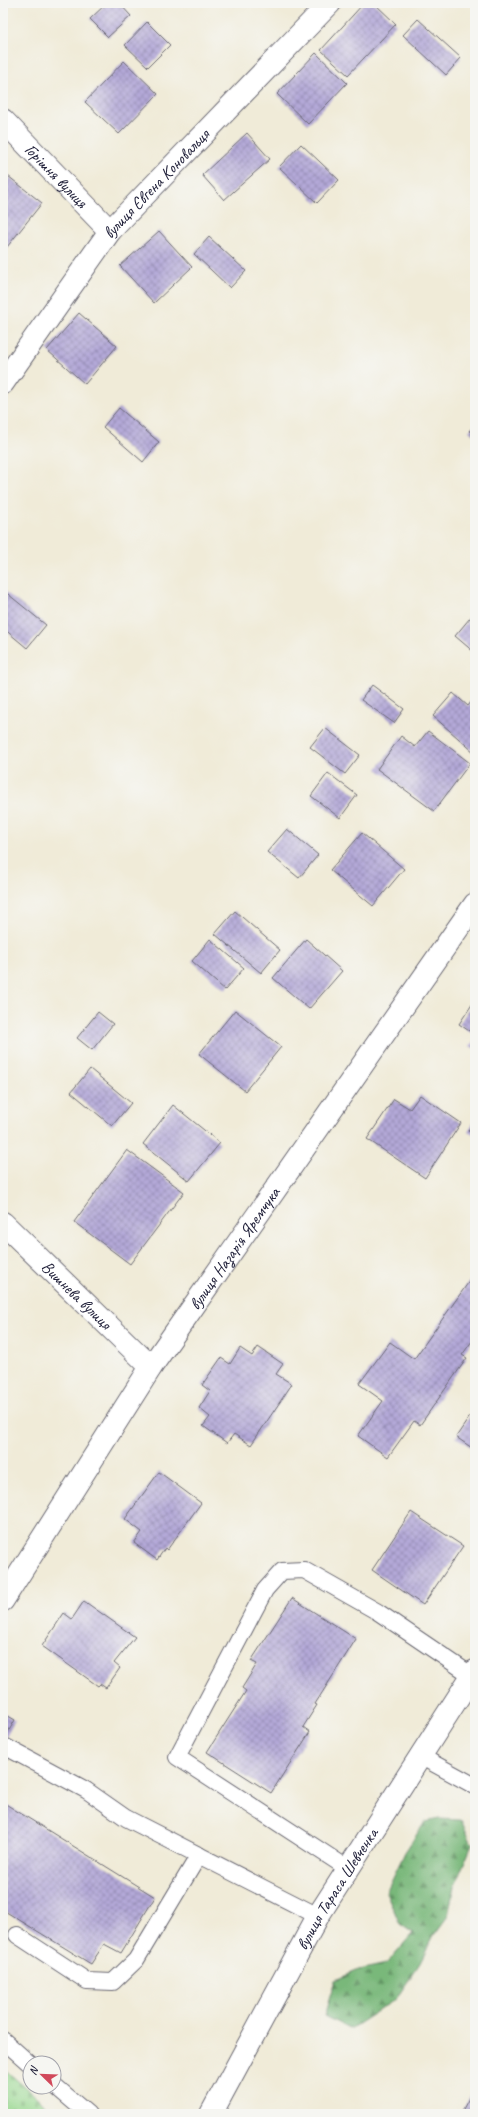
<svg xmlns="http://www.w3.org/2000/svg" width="478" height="2117" font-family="Caveat,sans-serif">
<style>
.forest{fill:url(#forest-firs);stroke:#4e6d5a}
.cemetery{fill:url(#cemetery-stones);stroke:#5c7d65}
.building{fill:url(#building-cross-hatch)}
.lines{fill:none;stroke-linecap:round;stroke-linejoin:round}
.service-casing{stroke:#6a6872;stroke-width:18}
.minor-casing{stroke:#6a6872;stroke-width:24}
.tertiary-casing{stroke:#6a6872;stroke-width:24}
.service{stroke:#fff;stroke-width:16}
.minor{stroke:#fff;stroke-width:22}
.tertiary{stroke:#fff;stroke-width:22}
.labels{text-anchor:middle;stroke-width:4;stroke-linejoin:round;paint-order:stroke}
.street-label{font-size:17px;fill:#22223b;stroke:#f6f6f2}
</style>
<defs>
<pattern id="forest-firs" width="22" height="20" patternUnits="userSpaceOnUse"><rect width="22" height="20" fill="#79b87a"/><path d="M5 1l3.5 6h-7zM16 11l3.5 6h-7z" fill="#639565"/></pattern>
<pattern id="cemetery-stones" width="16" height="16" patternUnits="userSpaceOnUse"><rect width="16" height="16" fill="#97d88f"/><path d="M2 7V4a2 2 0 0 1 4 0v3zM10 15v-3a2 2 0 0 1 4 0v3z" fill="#82b97c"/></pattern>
<pattern id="building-cross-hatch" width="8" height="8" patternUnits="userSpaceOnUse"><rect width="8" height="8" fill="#b4a9d8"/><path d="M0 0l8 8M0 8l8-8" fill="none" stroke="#9289b0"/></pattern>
</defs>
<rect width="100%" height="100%" fill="#f6f6f2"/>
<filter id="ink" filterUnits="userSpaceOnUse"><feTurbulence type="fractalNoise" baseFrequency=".025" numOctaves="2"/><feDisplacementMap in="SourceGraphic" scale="8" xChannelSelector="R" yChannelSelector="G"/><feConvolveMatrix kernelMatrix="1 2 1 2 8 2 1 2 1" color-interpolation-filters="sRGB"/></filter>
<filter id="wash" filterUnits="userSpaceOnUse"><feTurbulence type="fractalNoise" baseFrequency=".012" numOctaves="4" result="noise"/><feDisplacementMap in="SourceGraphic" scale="16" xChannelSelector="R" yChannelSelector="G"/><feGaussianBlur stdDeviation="0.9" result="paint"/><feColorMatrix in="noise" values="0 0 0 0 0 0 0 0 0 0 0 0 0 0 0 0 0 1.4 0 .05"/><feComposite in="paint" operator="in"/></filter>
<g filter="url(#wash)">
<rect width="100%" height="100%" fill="#f0ebd8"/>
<polygon class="forest" points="439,1819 461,1820 472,1844 454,1887 448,1916 434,1935 420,1963 396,1999 350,2029 324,2016 335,1980 359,1970 386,1964 413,1933 400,1924 386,1892 405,1852 425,1822"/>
<polygon class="cemetery" points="3,2068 56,2114 3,2114"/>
<g id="blocks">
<g class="building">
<polygon points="107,3 119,3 131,16 108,37 90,19"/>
<polygon points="364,3 374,3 396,24 348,75 321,50"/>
<polygon points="418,19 461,58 446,75 403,35"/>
<polygon points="147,22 170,45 148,67 125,45"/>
<polygon points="316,53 347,83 308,124 277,94"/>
<polygon points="124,61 158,94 119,134 85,102"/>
<polygon points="247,133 270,159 224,200 202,175"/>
<polygon points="301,144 339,180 317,203 279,167"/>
<polygon points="3,172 42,203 3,252"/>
<polygon points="159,231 192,267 154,303 120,266"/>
<polygon points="209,237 246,271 230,288 194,254"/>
<polygon points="79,313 117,346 85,384 47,350"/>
<polygon points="119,408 159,442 143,462 103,427"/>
<polygon points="475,424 475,436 469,431"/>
<polygon points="3,590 46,625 27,648 3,628"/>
<polygon points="475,612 475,653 455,636"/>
<polygon points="372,685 404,709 394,723 361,700"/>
<polygon points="453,693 468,706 475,697 475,753 433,716"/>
<polygon points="325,728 360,755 345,774 310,747"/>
<polygon points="428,731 470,763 434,811 377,769 401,736 415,747"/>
<polygon points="328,773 357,795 340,818 311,796"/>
<polygon points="287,829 318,855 299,878 267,852"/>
<polygon points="362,833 404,869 373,906 330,870"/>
<polygon points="235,911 280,950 261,973 215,934"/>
<polygon points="210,939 244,968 225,990 192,961"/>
<polygon points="306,939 342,971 309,1009 273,978"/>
<polygon points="475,1000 475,1035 459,1024"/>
<polygon points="235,1010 281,1047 245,1091 199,1054"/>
<polygon points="98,1012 113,1024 92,1050 77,1038"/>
<polygon points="475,1039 475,1049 470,1046"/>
<polygon points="90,1069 131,1103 112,1126 71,1092"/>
<polygon points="420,1095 461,1123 425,1178 367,1139 394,1099 410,1109"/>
<polygon points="173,1105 220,1143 189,1181 143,1144"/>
<polygon points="475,1120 475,1135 468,1131"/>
<polygon points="127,1150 184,1192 130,1264 74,1222"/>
<polygon points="473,1276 475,1278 475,1337 462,1355 467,1358 420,1425 414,1421 388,1457 358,1436 383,1401 359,1384 390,1342 414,1359"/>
<polygon points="258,1347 283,1364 276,1374 292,1384 251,1445 234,1434 227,1443 203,1426 210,1417 199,1408 210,1391 202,1385 221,1358 230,1364 240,1348 252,1356"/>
<polygon points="475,1409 475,1450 456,1437"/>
<polygon points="159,1472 201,1503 167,1550 165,1548 157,1560 134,1543 142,1532 125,1519"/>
<polygon points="411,1512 463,1546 423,1605 372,1570"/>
<polygon points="292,1598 356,1639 315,1704 317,1705 303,1727 310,1732 271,1793 207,1752 246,1691 242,1688 257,1664 251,1661"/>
<polygon points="84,1601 135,1637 114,1663 120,1668 106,1688 100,1684 98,1686 42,1646 64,1613 72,1619"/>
<polygon points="3,1713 15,1720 3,1741"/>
<polygon points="4,1803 155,1897 121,1953 104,1944 91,1964 3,1910"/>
<polygon points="475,2087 475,2114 468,2114 462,2111"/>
</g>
</g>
</g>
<g filter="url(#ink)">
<use href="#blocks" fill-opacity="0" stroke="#6a6872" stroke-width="1"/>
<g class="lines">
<defs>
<g id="service">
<polyline points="6,1747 86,1790 126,1818 318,1916"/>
<polyline points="420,1756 475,1786"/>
<polyline points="347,1868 177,1757 265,1590 282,1571 304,1570 378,1612 471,1675"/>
<polyline points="17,1935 87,1981 113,1982 136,1960 199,1855"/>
<polyline points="3,2040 30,2064"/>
<polyline points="54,2085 88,2114"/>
</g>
<g id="minor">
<path id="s1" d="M3,120L110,231"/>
<path id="s2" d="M3,383L110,231L330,3"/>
<path id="s3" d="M3,1223L151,1367"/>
<path id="s4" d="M3,1600L151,1367L475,904"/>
</g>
<g id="tertiary">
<path id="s5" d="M211,2114L318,1916L475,1671"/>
</g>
</defs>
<use href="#service" class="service-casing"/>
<use href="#minor" class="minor-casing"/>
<use href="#tertiary" class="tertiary-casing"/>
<use href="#service" class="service"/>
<use href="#minor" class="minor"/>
<use href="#tertiary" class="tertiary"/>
</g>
</g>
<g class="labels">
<g class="street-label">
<text dy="6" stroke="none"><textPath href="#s1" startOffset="77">Горішня вулиця</textPath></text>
<text dy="6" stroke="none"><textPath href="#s2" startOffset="252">вулиця Євгена Коновальця</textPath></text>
<text dy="6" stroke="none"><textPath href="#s4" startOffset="421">вулиця Назарія Яремчука</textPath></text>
<text dy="6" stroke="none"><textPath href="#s3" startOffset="103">Вишнева вулиця</textPath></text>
<text dy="6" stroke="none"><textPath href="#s5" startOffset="258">вулиця Тараса Шевченка</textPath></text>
</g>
</g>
<rect width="478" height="2117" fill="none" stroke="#f6f6f2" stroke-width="16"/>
<g transform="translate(42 2075) rotate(293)"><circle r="19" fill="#f6f6f2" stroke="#a1a1a9"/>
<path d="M0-3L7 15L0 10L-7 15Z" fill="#d1495b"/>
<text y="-6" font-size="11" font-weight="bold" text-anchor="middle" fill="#22223b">N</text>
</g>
</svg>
